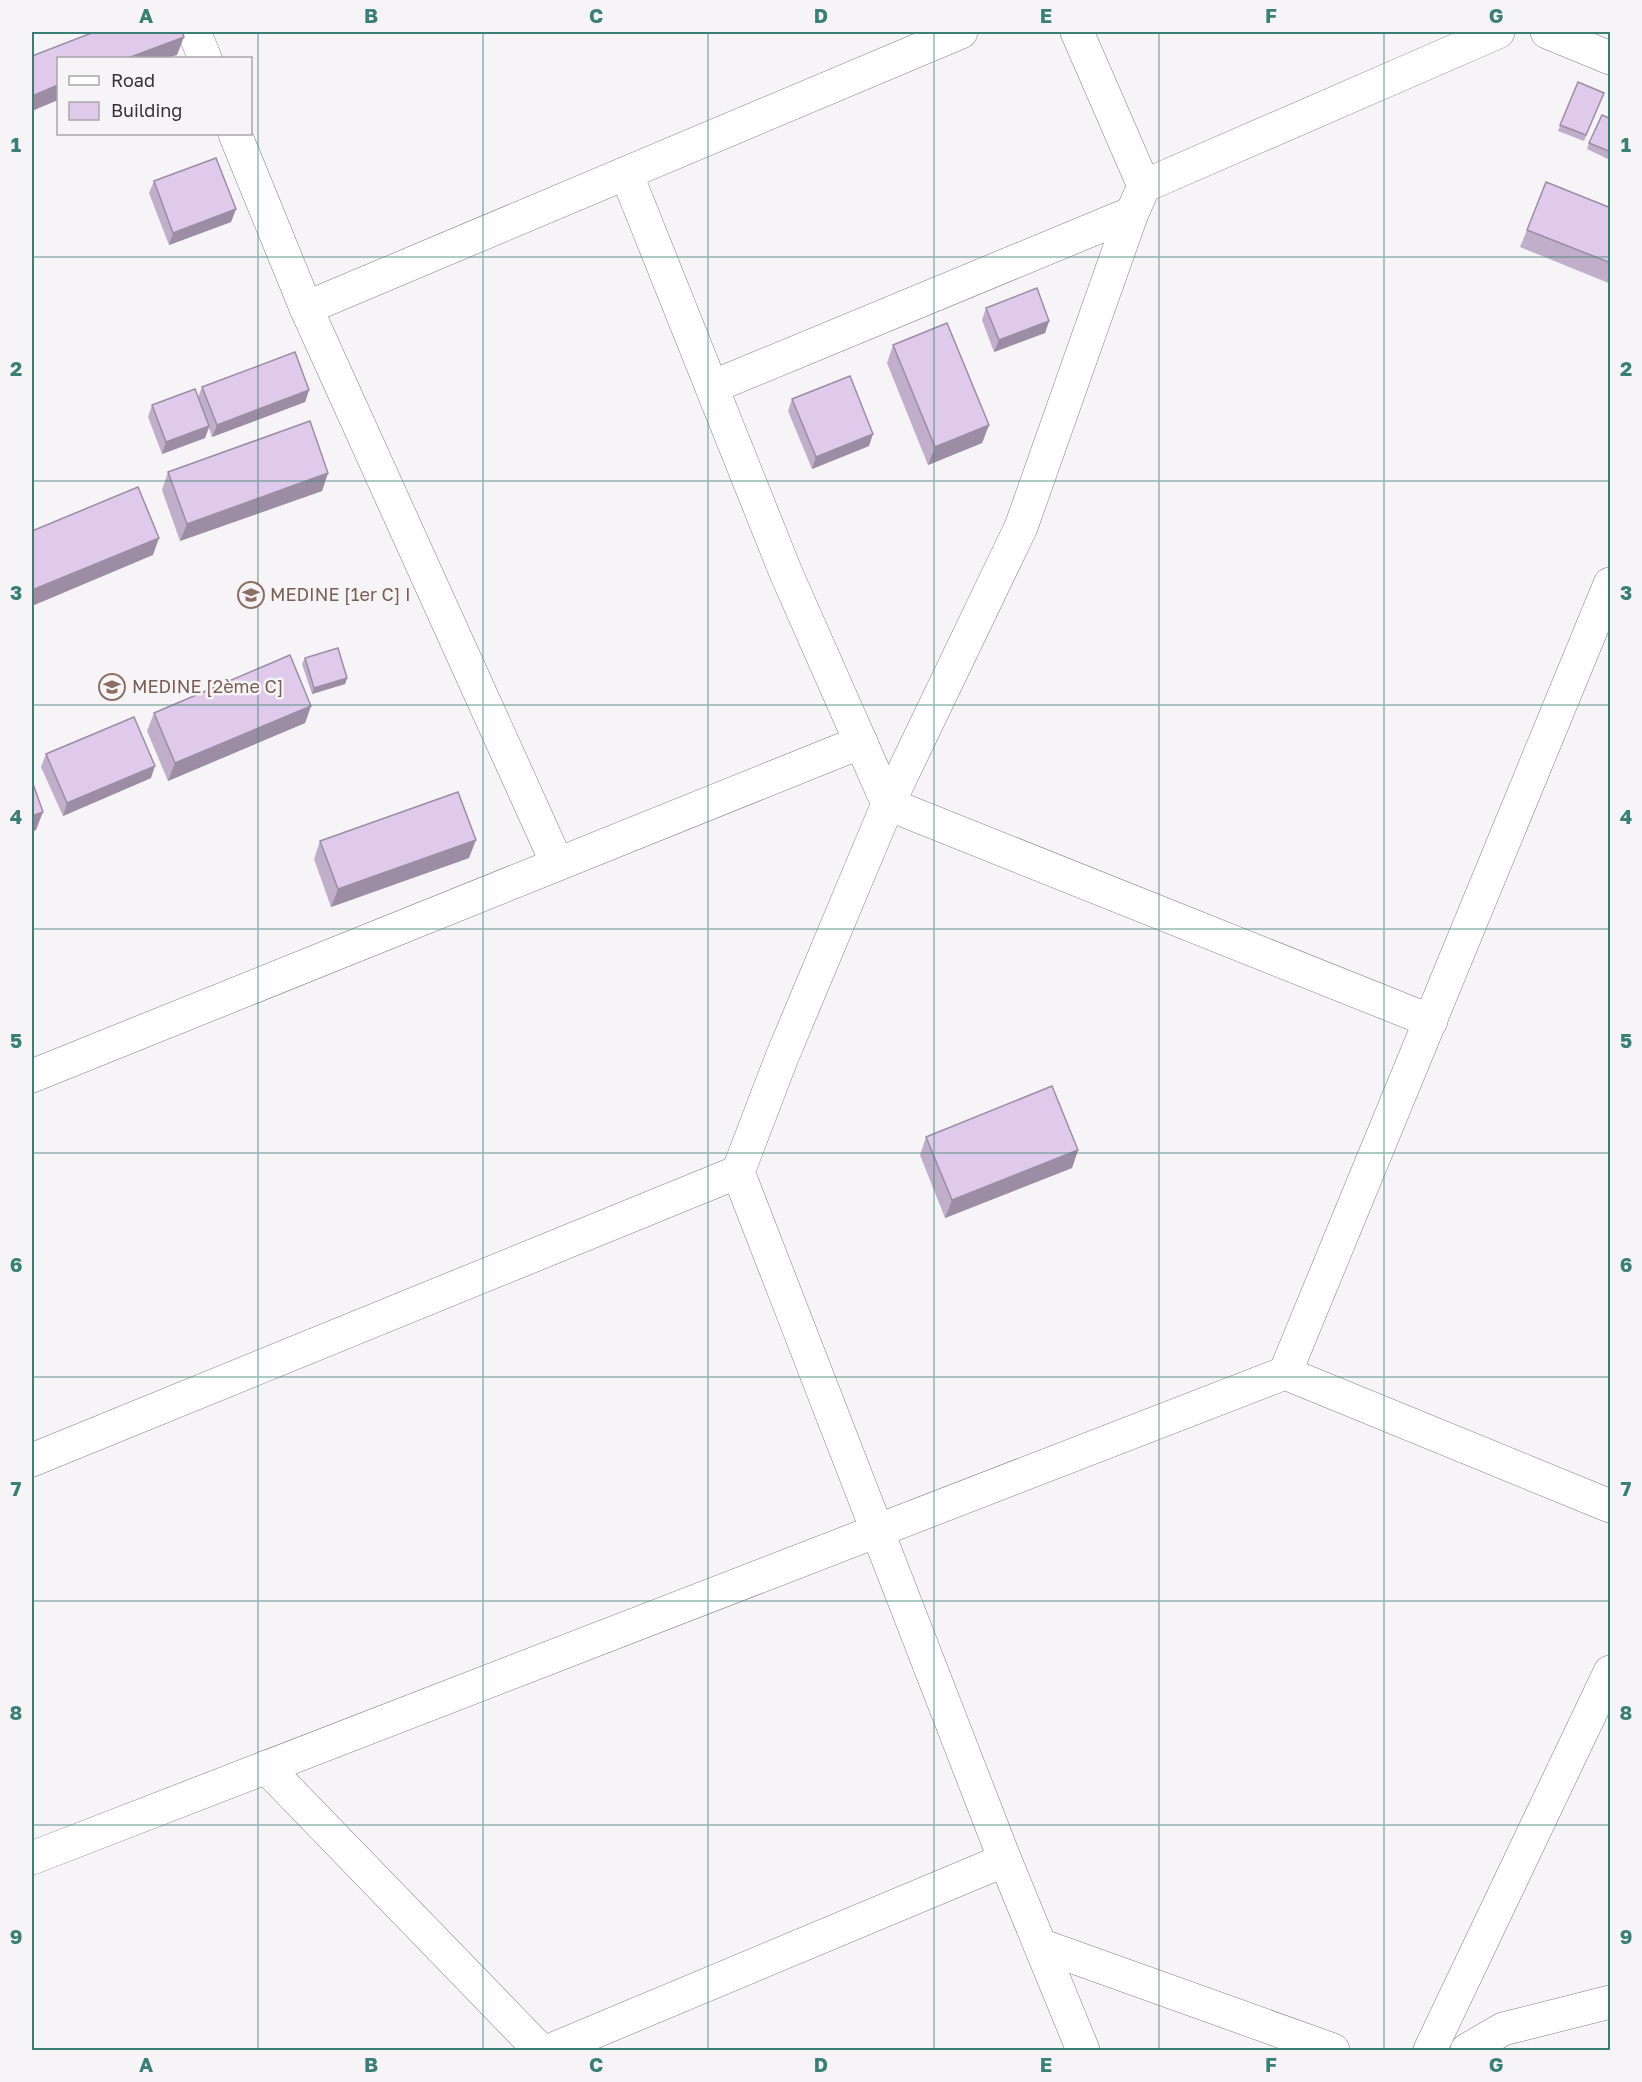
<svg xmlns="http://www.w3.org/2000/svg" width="1642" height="2082" font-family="'Golos Text',sans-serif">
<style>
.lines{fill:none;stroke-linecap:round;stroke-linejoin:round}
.minor-casing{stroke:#838183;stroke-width:34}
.minor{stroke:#fff;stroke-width:33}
.wall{fill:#c0aeca}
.shaded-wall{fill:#9c8da4}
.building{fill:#dfcaeb;stroke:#9c8da4;stroke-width:1.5}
.grid{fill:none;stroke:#3a7f75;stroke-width:1.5;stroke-opacity:0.55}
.labels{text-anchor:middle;stroke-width:5;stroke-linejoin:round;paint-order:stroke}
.education-label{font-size:18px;fill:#785e54;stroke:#f6f4f7;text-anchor:start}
.neatline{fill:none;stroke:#3a7f75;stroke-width:2}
.grid-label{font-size:20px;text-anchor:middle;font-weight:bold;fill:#3a7f75}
</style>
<rect width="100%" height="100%" fill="#f6f4f7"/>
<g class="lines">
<defs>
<g id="minor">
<polyline points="194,32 205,58"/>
<polyline points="1077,32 1144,186"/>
<polyline points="1547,32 1610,58"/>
<polyline points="235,134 306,308 557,863"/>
<polyline points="626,173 786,573 888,804 1431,1021"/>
<polyline points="306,308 961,32"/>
<polyline points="712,387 1132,213"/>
<polyline points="32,1076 861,742"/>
<polyline points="1285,1373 1610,584"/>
<polyline points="32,1460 738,1172"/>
<polyline points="266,1767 540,2050"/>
<polyline points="32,1858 1285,1373 1610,1506"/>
<polyline points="1040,1945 1333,2050"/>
<polyline points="551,2050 1005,1860"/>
<polyline points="1083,2050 1005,1860 738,1172 782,1057 888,804 1021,527 1132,213 1144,186 1498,32"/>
<polyline points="1430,2050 1610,1672"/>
<polyline points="1467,2050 1503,2029 1610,2002"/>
</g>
</defs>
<use href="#minor" class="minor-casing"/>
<use href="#minor" class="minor"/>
</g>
<g class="wall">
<polygon points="1578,82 1604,93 1584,141 1558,131"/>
<polygon points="1611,119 1610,160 1587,149 1589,143"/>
<polygon points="154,181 236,209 231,222 169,245 149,193"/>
<polygon points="1611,208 1611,284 1520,247 1527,230"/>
<polygon points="986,308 1049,321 1045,333 994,352 982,320"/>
<polygon points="893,345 989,425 982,443 928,465 887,363"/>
<polygon points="202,387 309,390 305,402 212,437 209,428 205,438 162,454 148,417 152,405 198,397"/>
<polygon points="792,399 869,446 812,469 788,411"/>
<polygon points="168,472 328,473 322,491 180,541 162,490"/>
<polygon points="305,658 347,678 345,684 312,694 302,664"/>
<polygon points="311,706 305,723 168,781 147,731 154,713"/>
<polygon points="46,754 151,778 63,816 41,767"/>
<polygon points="320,841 469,858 331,907 314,859"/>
<polygon points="926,1137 1078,1150 1072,1168 945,1218 920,1155"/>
</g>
<g class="shaded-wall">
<polygon points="184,37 177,55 167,58 128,58"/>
<polygon points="58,85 58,100 32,111 32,96"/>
<polygon points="236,209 231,222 169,245 173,233"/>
<polygon points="1049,321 1045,333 994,352 999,340"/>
<polygon points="309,390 305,402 212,437 217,425"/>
<polygon points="989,425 982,443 928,465 935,447"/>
<polygon points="209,426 205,438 162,454 166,442"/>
<polygon points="873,434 869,446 812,469 816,457"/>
<polygon points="328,473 322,491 180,541 187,524"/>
<polygon points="159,538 153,555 32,606 32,590"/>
<polygon points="347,678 345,684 312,694 314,688"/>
<polygon points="311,706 305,723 168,781 175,763"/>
<polygon points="155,766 151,778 63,816 67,803"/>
<polygon points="43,812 36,830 32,832 32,816"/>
<polygon points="476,840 469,858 331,907 338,889"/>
<polygon points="1078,1150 1072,1168 945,1218 952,1200"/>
</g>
<g class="building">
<polygon points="94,32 182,32 184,37 128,58 58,58 58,85 32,96 32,56"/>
<polygon points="1578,82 1604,93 1586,135 1560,125"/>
<polygon points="1602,115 1611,119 1611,152 1589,143"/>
<polygon points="216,158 236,209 173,233 154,181"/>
<polygon points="1546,182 1611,208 1611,263 1527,230"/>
<polygon points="1037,288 1049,321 999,340 986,308"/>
<polygon points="947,323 989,425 935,447 893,345"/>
<polygon points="295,352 309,390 217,425 202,387"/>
<polygon points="850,376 873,434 816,457 792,399"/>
<polygon points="195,389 209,426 166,442 152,405"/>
<polygon points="310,421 328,473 187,524 168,472"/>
<polygon points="138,487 159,538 32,590 32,531"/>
<polygon points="338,648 347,678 314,688 305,658"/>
<polygon points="290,655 311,706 175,763 154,713"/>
<polygon points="134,717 155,766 67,803 46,754"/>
<polygon points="32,781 43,812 32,816"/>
<polygon points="458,792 476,840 338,889 320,841"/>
<polygon points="1052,1086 1078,1150 952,1200 926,1137"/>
</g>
<path class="grid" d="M258,32V2050M483,32V2050M708,32V2050M934,32V2050M1159,32V2050M1384,32V2050M32,257H1610M32,481H1610M32,705H1610M32,929H1610M32,1153H1610M32,1377H1610M32,1601H1610M32,1825H1610"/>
<defs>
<symbol id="school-ring" viewBox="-11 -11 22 22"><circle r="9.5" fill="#f6f4f7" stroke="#8d6e63" stroke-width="1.5"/><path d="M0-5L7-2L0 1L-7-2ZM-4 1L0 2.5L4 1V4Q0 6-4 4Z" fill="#8d6e63"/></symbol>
</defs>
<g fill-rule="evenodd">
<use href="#school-ring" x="236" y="580" width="30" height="30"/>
<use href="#school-ring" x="97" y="672" width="30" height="30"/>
</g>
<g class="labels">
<g class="education-label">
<text x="270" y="601">MEDINE [1er C] I</text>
<text x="132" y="693">MEDINE [2ème C]</text>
</g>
</g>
<rect width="1642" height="2082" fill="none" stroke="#f6f4f7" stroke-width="66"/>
<rect x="57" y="57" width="195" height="78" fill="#f6f4f7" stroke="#a8a7a9" stroke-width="1.5"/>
<rect x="69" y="76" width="30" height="9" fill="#ffffff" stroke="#a8a7a9" stroke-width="1.5"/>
<text x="111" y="87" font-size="18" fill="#343334">Road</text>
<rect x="69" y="102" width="30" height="18" fill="#dfcaeb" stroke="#a8a7a9" stroke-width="1.5"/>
<text x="111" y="117" font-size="18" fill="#343334">Building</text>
<rect x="33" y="33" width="1576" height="2016" class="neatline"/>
<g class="grid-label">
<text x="146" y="23">A</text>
<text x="371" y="23">B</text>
<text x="596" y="23">C</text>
<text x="821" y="23">D</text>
<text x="1046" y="23">E</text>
<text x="1271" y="23">F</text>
<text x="1496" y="23">G</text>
<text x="16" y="152">1</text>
<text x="1626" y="152">1</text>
<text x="16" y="376">2</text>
<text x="1626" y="376">2</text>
<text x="16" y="600">3</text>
<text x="1626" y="600">3</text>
<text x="16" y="824">4</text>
<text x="1626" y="824">4</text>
<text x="16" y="1048">5</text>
<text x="1626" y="1048">5</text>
<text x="16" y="1272">6</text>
<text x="1626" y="1272">6</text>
<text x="16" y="1496">7</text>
<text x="1626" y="1496">7</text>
<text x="16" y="1720">8</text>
<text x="1626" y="1720">8</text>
<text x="16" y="1944">9</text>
<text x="1626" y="1944">9</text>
<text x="146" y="2072">A</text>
<text x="371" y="2072">B</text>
<text x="596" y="2072">C</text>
<text x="821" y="2072">D</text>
<text x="1046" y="2072">E</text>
<text x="1271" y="2072">F</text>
<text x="1496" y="2072">G</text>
</g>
</svg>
